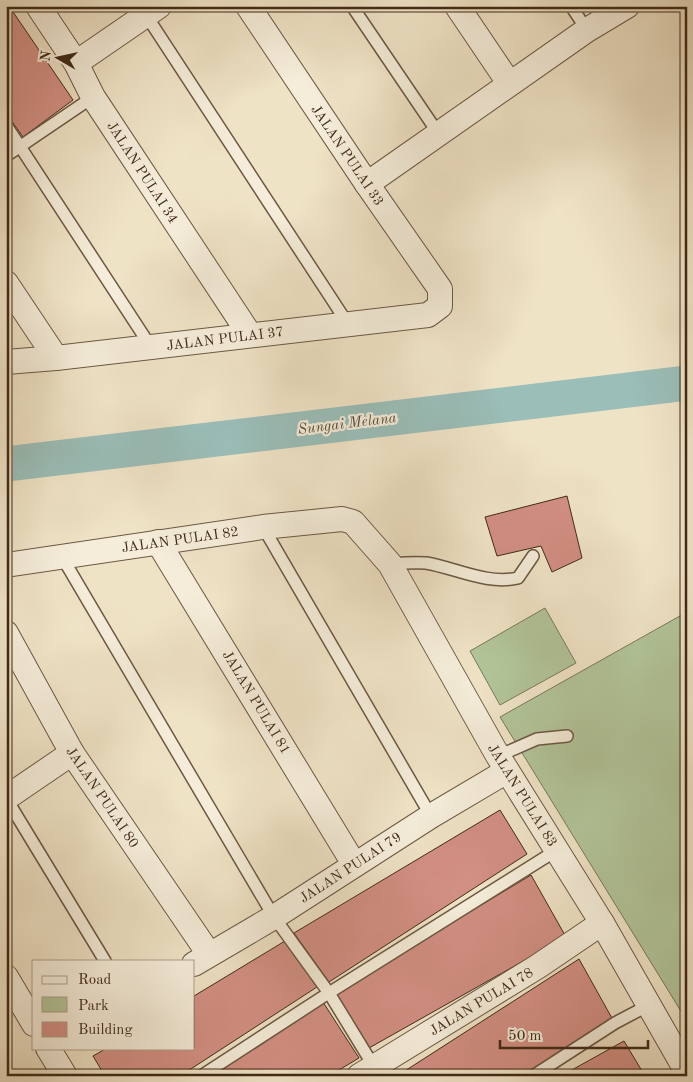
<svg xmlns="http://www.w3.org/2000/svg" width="693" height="1082" font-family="'Old Standard TT',serif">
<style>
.green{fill:#b2c59a;stroke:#797858}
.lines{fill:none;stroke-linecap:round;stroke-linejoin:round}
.river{stroke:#9abeb8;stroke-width:35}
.building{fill:#d28f83;stroke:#402a17}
.service-casing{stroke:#6c5843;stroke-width:14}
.minor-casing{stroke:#6c5843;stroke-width:26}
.service{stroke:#f5edda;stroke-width:11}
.minor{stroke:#f5edda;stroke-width:24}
.labels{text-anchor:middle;stroke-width:4.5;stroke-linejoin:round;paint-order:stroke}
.street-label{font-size:14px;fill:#402a17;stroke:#f5edda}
.water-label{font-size:15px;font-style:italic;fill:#564f3f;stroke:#f5edda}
</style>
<rect width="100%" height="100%" fill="#efe3c6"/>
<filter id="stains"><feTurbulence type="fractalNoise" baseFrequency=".004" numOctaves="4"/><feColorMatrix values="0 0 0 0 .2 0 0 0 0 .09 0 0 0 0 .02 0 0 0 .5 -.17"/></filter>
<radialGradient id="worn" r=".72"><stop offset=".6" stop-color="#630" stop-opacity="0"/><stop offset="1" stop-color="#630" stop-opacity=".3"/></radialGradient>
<g class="green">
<polygon points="545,608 576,663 500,705 470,651"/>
<polygon points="687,612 687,1021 500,717"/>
</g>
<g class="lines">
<polyline class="river" points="6,464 687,383"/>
</g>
<g class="building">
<polygon points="6,6 9,6 73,100 23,137 6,113"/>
<polygon points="567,496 582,558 552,572 541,546 497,556 485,517"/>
<polygon points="500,810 527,854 329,982 294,933"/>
<polygon points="531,875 566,937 369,1048 335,993"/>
<polygon points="285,941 317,987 180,1076 105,1076 93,1056 107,1048 194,1048 194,996"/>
<polygon points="579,959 613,1020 522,1076 397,1076"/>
<polygon points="321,999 359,1058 329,1076 204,1076"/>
<polygon points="624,1041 645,1076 561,1076"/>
</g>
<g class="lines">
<defs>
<g id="service">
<polyline points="352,6 438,133"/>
<polyline points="571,6 587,30"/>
<polyline points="146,15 348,324"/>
<polyline points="6,125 151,347"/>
<polyline points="6,156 93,97"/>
<polyline points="263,527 431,816"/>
<polyline points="62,557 274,917 329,993 376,1070"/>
<path d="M390,564C402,563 414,562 426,563C456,568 487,585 518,578L533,556"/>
<polyline points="498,756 537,739 567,736"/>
<polyline points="6,798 105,961"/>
<polyline points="201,1076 324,996 557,850"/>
<polyline points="533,1076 615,1023 649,1005"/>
</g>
<g id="minor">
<polyline points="38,6 76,63 93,97 250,335"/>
<polyline points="457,6 509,83"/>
<polyline points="76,63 159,6"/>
<polyline points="367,184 587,30 627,6"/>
<polyline points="6,283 56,358"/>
<polyline points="6,362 56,358 428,315 440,306 440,289 367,184 248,6"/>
<polyline points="158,542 354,864"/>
<polyline points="6,565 263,527 342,519 353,522 390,564 498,756 602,923 687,1072"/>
<polyline points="6,633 72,753 209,954"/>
<polyline points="6,798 72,753"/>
<polyline points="194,964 274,917 431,816 507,771"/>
<polyline points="6,977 34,1024"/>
<polyline points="48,1048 65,1076"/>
<polyline points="359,1076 537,967 602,923"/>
</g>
</defs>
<use href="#service" class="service-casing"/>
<use href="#minor" class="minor-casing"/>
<use href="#service" class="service"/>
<use href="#minor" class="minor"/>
</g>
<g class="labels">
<g class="street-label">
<text transform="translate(348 155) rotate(56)" y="5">JALAN PULAI 33</text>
<text transform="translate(143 172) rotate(57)" y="5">JALAN PULAI 34</text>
<text transform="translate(225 338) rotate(-7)" y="5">JALAN PULAI 37</text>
<text transform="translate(180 539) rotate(-8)" y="5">JALAN PULAI 82</text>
<text transform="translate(257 702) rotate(59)" y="5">JALAN PULAI 81</text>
<text transform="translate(523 795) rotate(58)" y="5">JALAN PULAI 83</text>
<text transform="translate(103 797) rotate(56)" y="5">JALAN PULAI 80</text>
<text transform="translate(350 867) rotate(-33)" y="5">JALAN PULAI 79</text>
<text transform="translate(481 1001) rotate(-31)" y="5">JALAN PULAI 78</text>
</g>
<g class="water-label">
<text transform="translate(347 423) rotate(-7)" y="5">Sungai Melana</text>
</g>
</g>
<rect width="693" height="1082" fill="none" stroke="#efe3c6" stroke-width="25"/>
<rect x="8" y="8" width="678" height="1067" fill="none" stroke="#402a17" stroke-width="2.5"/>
<rect x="12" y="12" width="668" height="1057" fill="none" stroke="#402a17"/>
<rect x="32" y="960" width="162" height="90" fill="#f5edda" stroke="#ad9f8c"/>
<rect x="42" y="976" width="25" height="8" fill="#f5edda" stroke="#ad9f8c"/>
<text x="78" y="984" font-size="15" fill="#402a17">Road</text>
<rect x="42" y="997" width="25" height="15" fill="#b2c59a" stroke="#ad9f8c"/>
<text x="78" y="1010" font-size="15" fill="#402a17">Park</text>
<rect x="42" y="1022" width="25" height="15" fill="#d28f83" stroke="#ad9f8c"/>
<text x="78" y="1034" font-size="15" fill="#402a17">Building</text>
<g transform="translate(58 58) rotate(279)" stroke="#f5edda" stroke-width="4" paint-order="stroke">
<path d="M0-4L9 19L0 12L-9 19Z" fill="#402a17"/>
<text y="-8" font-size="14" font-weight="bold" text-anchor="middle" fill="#402a17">N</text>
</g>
<path d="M500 1040v8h148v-8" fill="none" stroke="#402a17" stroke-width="2.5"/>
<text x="508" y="1040" font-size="15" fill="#402a17" stroke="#f5edda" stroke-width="4" paint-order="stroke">50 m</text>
<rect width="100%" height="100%" filter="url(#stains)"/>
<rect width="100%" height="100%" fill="url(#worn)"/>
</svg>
